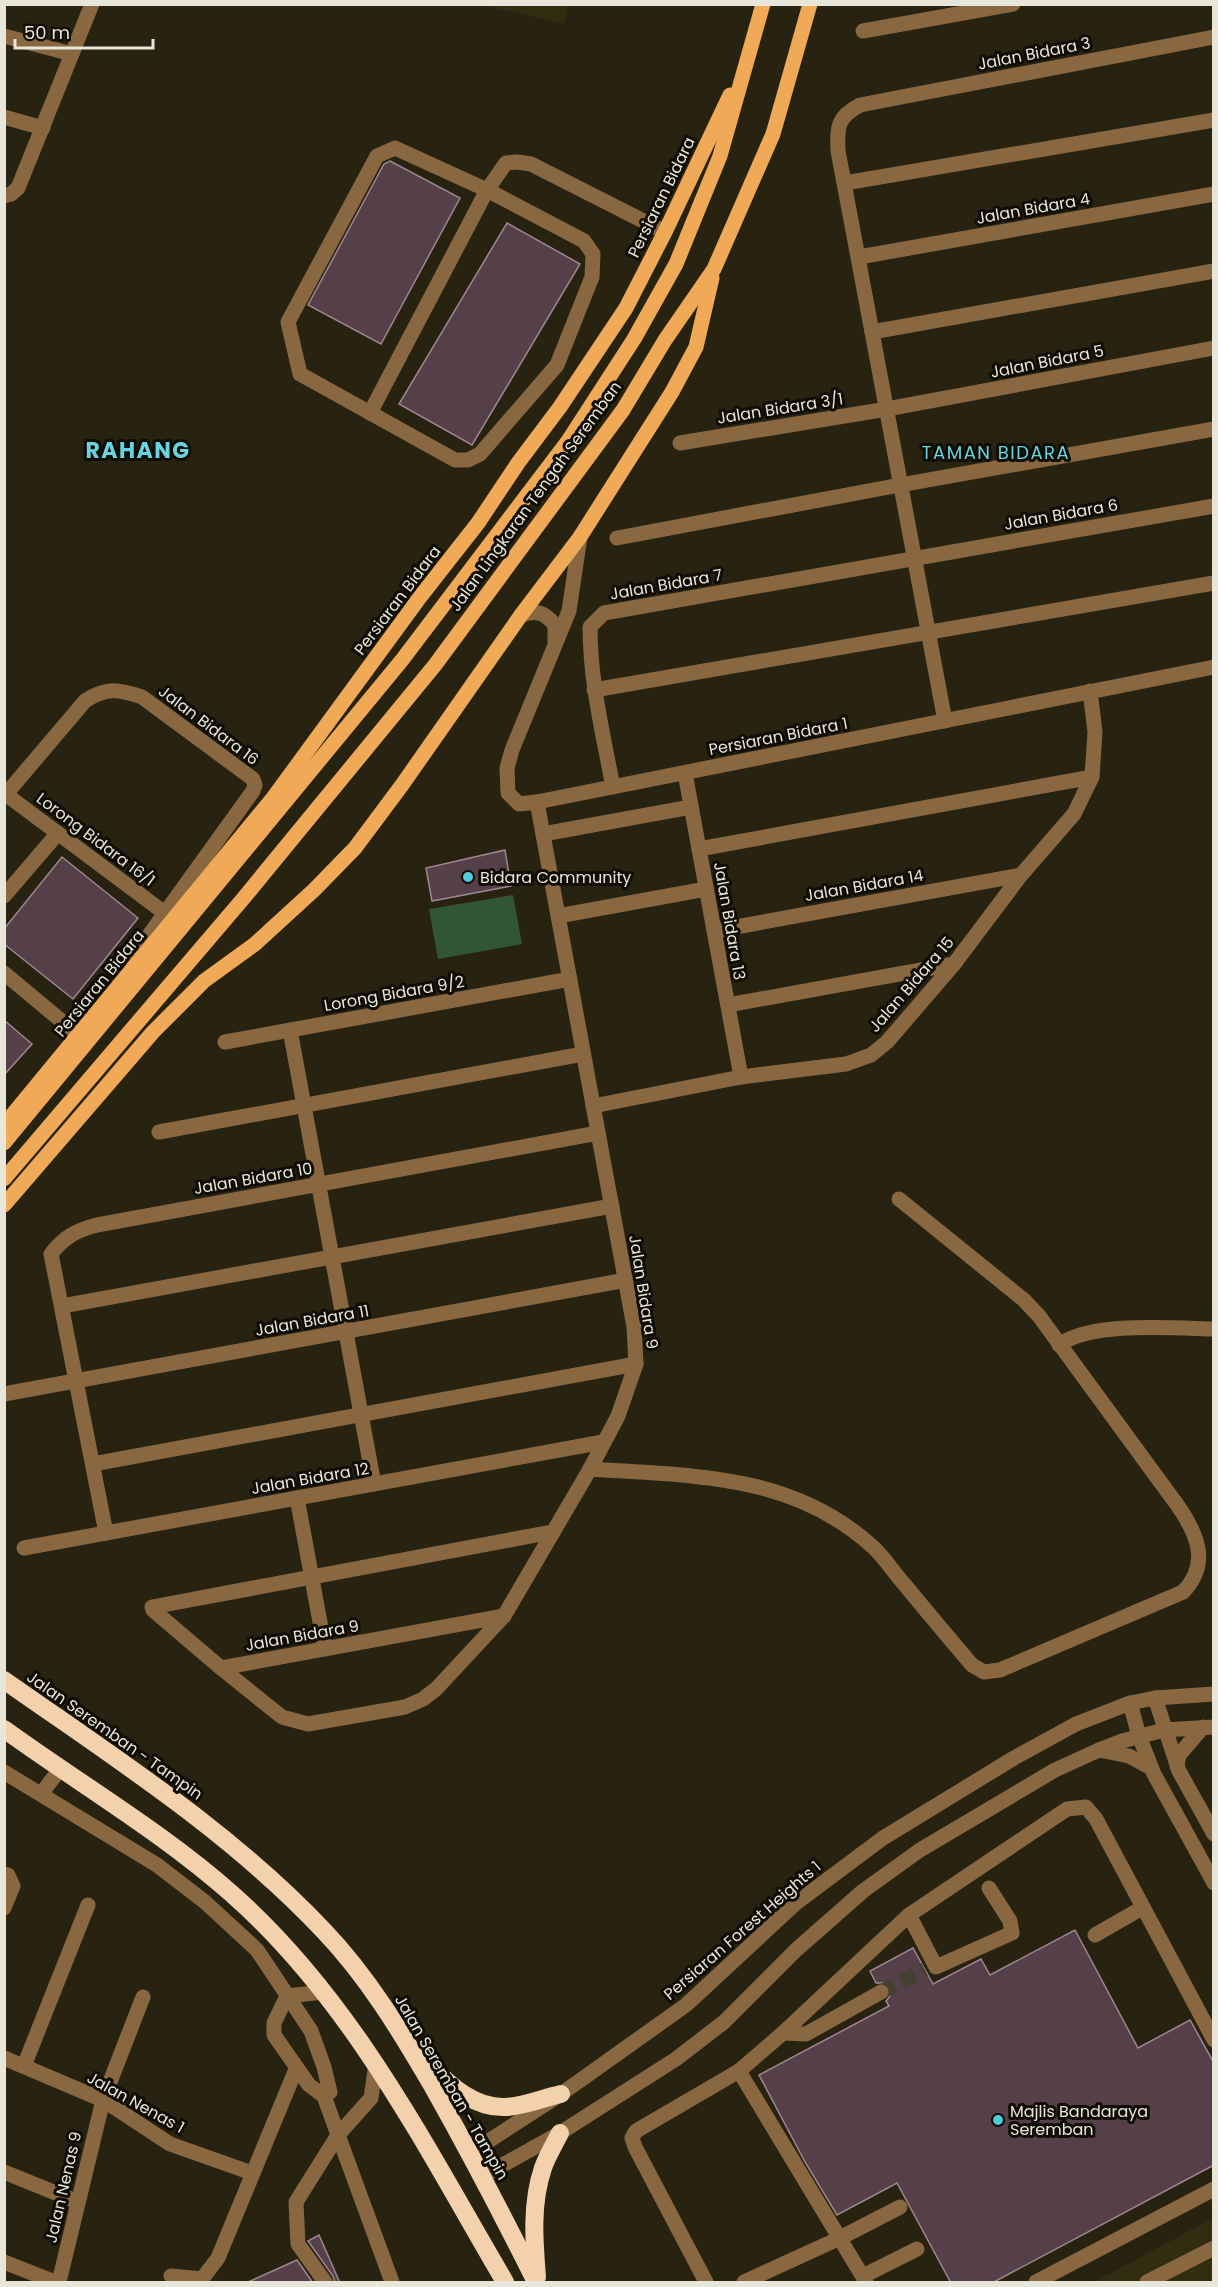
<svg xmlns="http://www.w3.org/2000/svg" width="1218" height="2287" font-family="Poppins,sans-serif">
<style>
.built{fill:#322c11}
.green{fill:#305635}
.building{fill:#55404a;stroke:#9e8691;stroke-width:1.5}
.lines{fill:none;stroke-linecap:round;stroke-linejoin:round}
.minor-tunnel{stroke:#45402f;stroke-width:15;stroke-dasharray:15 8;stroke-linecap:butt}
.minor{stroke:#886741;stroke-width:15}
.major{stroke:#efa957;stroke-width:15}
.highway{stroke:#f3d1ad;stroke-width:18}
.poi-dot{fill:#52cbd8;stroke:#0f0d05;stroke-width:2}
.labels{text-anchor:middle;stroke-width:6;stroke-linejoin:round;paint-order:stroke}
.street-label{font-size:16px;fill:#e8e5d9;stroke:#0f0d05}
.poi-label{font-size:16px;fill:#e8e5d9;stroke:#0f0d05;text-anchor:start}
.neighbourhood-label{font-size:18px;letter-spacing:1.5px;fill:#69d4e0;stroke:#0f0d05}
.district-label{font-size:22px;font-weight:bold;letter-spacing:1.5px;fill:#69d4e0;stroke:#0f0d05}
</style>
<rect width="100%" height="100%" fill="#282311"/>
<g class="built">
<polygon points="483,5 568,4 568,5 564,24"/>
<polygon points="1213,2218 1213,2282 1094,2282"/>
</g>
<polygon class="green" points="513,895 522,944 438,959 429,909"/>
<g class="building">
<polygon points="390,161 460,198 381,344 308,305 384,164"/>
<polygon points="507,223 580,264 472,445 399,404"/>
<polygon points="505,850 511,886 432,901 426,868"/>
<polygon points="62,857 138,918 73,999 4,944 4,929"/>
<polygon points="4,1020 32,1044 4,1075"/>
<polygon points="1075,1930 1138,2048 1190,2020 1214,2063 1214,2165 992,2283 951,2283 897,2183 837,2215 805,2162 759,2075 889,2006 886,2001 890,1996 890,1988 885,1983 876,1983 870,1971 913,1948 933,1984 981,1959 990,1975"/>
<polygon points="319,2235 340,2283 335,2283 333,2276 308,2241"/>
<polygon points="297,2260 313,2283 246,2283"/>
</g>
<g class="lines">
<polyline class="minor-tunnel" points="881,1992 925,1970"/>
<g class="minor">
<polyline points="863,31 1013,4"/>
<polyline points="4,36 72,54"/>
<polyline points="4,117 43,128"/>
<polygon points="395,148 487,190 584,241 593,254 592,277 557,365 480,454 468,460 455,460 300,374 288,322 377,156"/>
<polyline points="845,183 1214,120"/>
<polyline points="4,196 11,194 18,188 92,4"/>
<polyline points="859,257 1214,194"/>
<polyline points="872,332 1214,271"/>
<polyline points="370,413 487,190 506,163 517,162 531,164 665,232"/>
<polyline points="680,443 887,409 1214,348"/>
<polyline points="580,537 569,611 512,750 507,768 508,793 519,804 537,802 1214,667"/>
<polyline points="617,538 900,485 1214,429"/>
<path d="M521,615C537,610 544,612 555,625V642"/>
<polyline points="594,690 1214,583"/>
<path d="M945,721L838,151C837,127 837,117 860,105L1214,37"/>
<polyline points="685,773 741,1077"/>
<path d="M613,787C603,734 590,681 590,627L604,613L1214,506"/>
<polyline points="4,793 166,914"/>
<path d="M6,794L85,701C105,687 119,689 142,697L253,779L255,785L253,791L132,959"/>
<polyline points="537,802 634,1327 636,1364 618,1416 590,1469 504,1616 436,1689 423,1699 405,1707 308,1724 282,1717 221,1668 153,1610 152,1607 552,1532"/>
<polyline points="543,834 691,807"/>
<polyline points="699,849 1092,777"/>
<polyline points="4,896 58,833"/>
<polyline points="558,916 706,889"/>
<polyline points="714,931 1021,875"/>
<polyline points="4,973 76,1033"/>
<polyline points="728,1005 954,964"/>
<polyline points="290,1030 374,1484"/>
<polyline points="225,1042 570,979"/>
<polyline points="593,1106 741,1077 846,1064 871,1055 887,1042 954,964 1021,875 1074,814 1092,777 1095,732 1090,691"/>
<polyline points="159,1132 583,1054"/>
<polyline points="62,1306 612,1206"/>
<path d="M1059,1345C1091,1321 1174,1328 1214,1329"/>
<polyline points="4,1394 626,1280"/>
<polyline points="93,1464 636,1364"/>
<path d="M590,1469C692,1476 792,1473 873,1547C885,1558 894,1573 905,1585C927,1612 950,1639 972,1665L984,1672L1000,1670L1183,1592C1210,1564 1198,1535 1178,1506L1039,1316L1024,1300L899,1199"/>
<polyline points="297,1498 325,1649"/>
<path d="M106,1533L51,1254C64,1237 77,1230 97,1225L598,1133"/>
<polyline points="24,1548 603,1442"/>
<polyline points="221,1668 504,1616"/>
<polyline points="1155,1698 1179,1771 1214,1834"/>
<polyline points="1130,1703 1139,1736 1154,1774 1214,1883"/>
<polyline points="1099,1750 1129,1756 1151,1768"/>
<polyline points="1177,1766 1179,1755 1203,1727"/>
<polyline points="4,1772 157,1865 205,1902 257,1950 311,2031 324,2067 330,2092 324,2096"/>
<polyline points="41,1794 60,1769"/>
<polyline points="4,1874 8,1875 13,1886 4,1908"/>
<polyline points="909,1915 936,1967 1012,1933 1010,1921 989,1888"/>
<polyline points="1095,1935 1142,1908"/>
<polyline points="323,1992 287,1996 274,2023 274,2035 309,2085 324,2096 338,2135 296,2202 298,2244 325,2282"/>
<polyline points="783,2033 806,2034 881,1992"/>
<polyline points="4,2058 103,2100 170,2144 252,2173"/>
<polyline points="376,2063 371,2098 338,2135 392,2282"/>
<polyline points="24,2066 88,1905"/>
<polyline points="739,2071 866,2282"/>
<polyline points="470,2153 561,2094 686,2005 796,1903 883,1838 1014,1758 1076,1724 1130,1703 1155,1698 1214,1694"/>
<polyline points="4,2172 78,2202"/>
<polyline points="483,2176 560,2133 676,2059 724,2022 796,1950 863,1891 920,1850 1055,1770 1099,1750 1122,1741 1164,1730 1214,1727"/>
<polyline points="4,2262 55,2282"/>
<polyline points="171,2276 202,2279 218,2258 296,2069"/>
<polyline points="863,2276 917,2249"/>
<polyline points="59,2282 103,2100 143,1997"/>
<polyline points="706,2282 635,2147 632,2138 636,2131 739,2071 783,2033 909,1915 1067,1809 1086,1807 1096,1819 1214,2040"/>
<polyline points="744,2282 838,2239 900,2207"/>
<polyline points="1036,2282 1214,2189"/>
<polyline points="1147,2282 1214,2248"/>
</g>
<g class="major">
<polyline points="4,1125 273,798 420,597 478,523 518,463 560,407 626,308 665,232 730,95"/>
<polyline points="4,1143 402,660 568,441 634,339 676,264 720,156 763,4"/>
<polyline points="4,1179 242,900 435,665 623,410 665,340 714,269 773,134 810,4"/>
<polyline points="4,1205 153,1032 204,981 255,944 314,890 355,848 402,785 521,615 580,537 672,392 696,347 712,278"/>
</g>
<g class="highway">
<path d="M4,1680C115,1758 231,1832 324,1931C368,1977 401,2032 433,2087C469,2151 503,2216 536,2282"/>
<path d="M4,1729C80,1784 162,1832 232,1894C353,2001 425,2146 505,2282"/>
<path d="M428,2062C447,2084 475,2109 506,2107C524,2106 543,2098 561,2094"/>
<path d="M537,2277C534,2240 531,2203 543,2168C547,2156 554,2145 560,2133"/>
</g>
</g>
<g class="poi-dot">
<circle cx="468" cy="877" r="6"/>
<circle cx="998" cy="2120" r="6"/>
</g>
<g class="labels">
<g class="street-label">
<text transform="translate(1034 53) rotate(-11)" y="6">Jalan Bidara 3</text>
<text transform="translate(661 197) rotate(-64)" y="6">Persiaran Bidara</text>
<text transform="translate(1033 208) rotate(-10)" y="6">Jalan Bidara 4</text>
<text transform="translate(1047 361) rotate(-11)" y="6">Jalan Bidara 5</text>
<text transform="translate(780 408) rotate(-9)" y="6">Jalan Bidara 3/1</text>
<text transform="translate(535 496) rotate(-54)" y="6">Jalan Lingkaran Tengah Seremban</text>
<text transform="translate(1061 514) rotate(-10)" y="6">Jalan Bidara 6</text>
<text transform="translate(666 584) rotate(-10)" y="6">Jalan Bidara 7</text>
<text transform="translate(397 600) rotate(-53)" y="6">Persiaran Bidara</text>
<text transform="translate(209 725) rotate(37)" y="6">Jalan Bidara 16</text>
<text transform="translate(778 736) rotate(-11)" y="6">Persiaran Bidara 1</text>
<text transform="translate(96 839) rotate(37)" y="6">Lorong Bidara 16/1</text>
<text transform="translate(864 885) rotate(-10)" y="6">Jalan Bidara 14</text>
<text transform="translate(730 921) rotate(80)" y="6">Jalan Bidara 13</text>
<text transform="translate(99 983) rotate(-51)" y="6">Persiaran Bidara</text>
<text transform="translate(911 984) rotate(-49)" y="6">Jalan Bidara 15</text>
<text transform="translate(394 993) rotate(-10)" y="6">Lorong Bidara 9/2</text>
<text transform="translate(253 1178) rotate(-10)" y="6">Jalan Bidara 10</text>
<text transform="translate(644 1292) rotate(81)" y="6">Jalan Bidara 9</text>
<text transform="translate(312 1320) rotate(-10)" y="6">Jalan Bidara 11</text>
<text transform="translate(310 1478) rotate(-10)" y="6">Jalan Bidara 12</text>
<text transform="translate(302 1635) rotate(-10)" y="6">Jalan Bidara 9</text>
<text transform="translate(115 1735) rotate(35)" y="6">Jalan Seremban - Tampin</text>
<text transform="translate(742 1930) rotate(-41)" y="6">Persiaran Forest Heights 1</text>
<text transform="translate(452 2087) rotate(60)" y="6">Jalan Seremban - Tampin</text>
<text transform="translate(136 2102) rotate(29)" y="6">Jalan Nenas 1</text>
<text transform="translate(63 2187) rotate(-77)" y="6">Jalan Nenas 9</text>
</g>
<g class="poi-label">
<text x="480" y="883">Bidara Community</text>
<text x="1010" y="2117">Majlis Bandaraya<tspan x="1010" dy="18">Seremban</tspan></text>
</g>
<g class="neighbourhood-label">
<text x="996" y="459">TAMAN BIDARA</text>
</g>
<g class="district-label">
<text x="138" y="458">RAHANG</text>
</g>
</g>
<rect width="1218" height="2287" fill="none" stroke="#e8e5d9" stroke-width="12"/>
<path d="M15 39v9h138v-9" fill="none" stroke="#e8e5d9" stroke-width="3"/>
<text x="24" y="39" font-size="18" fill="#e8e5d9" stroke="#0f0d05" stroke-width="4.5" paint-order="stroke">50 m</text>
</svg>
